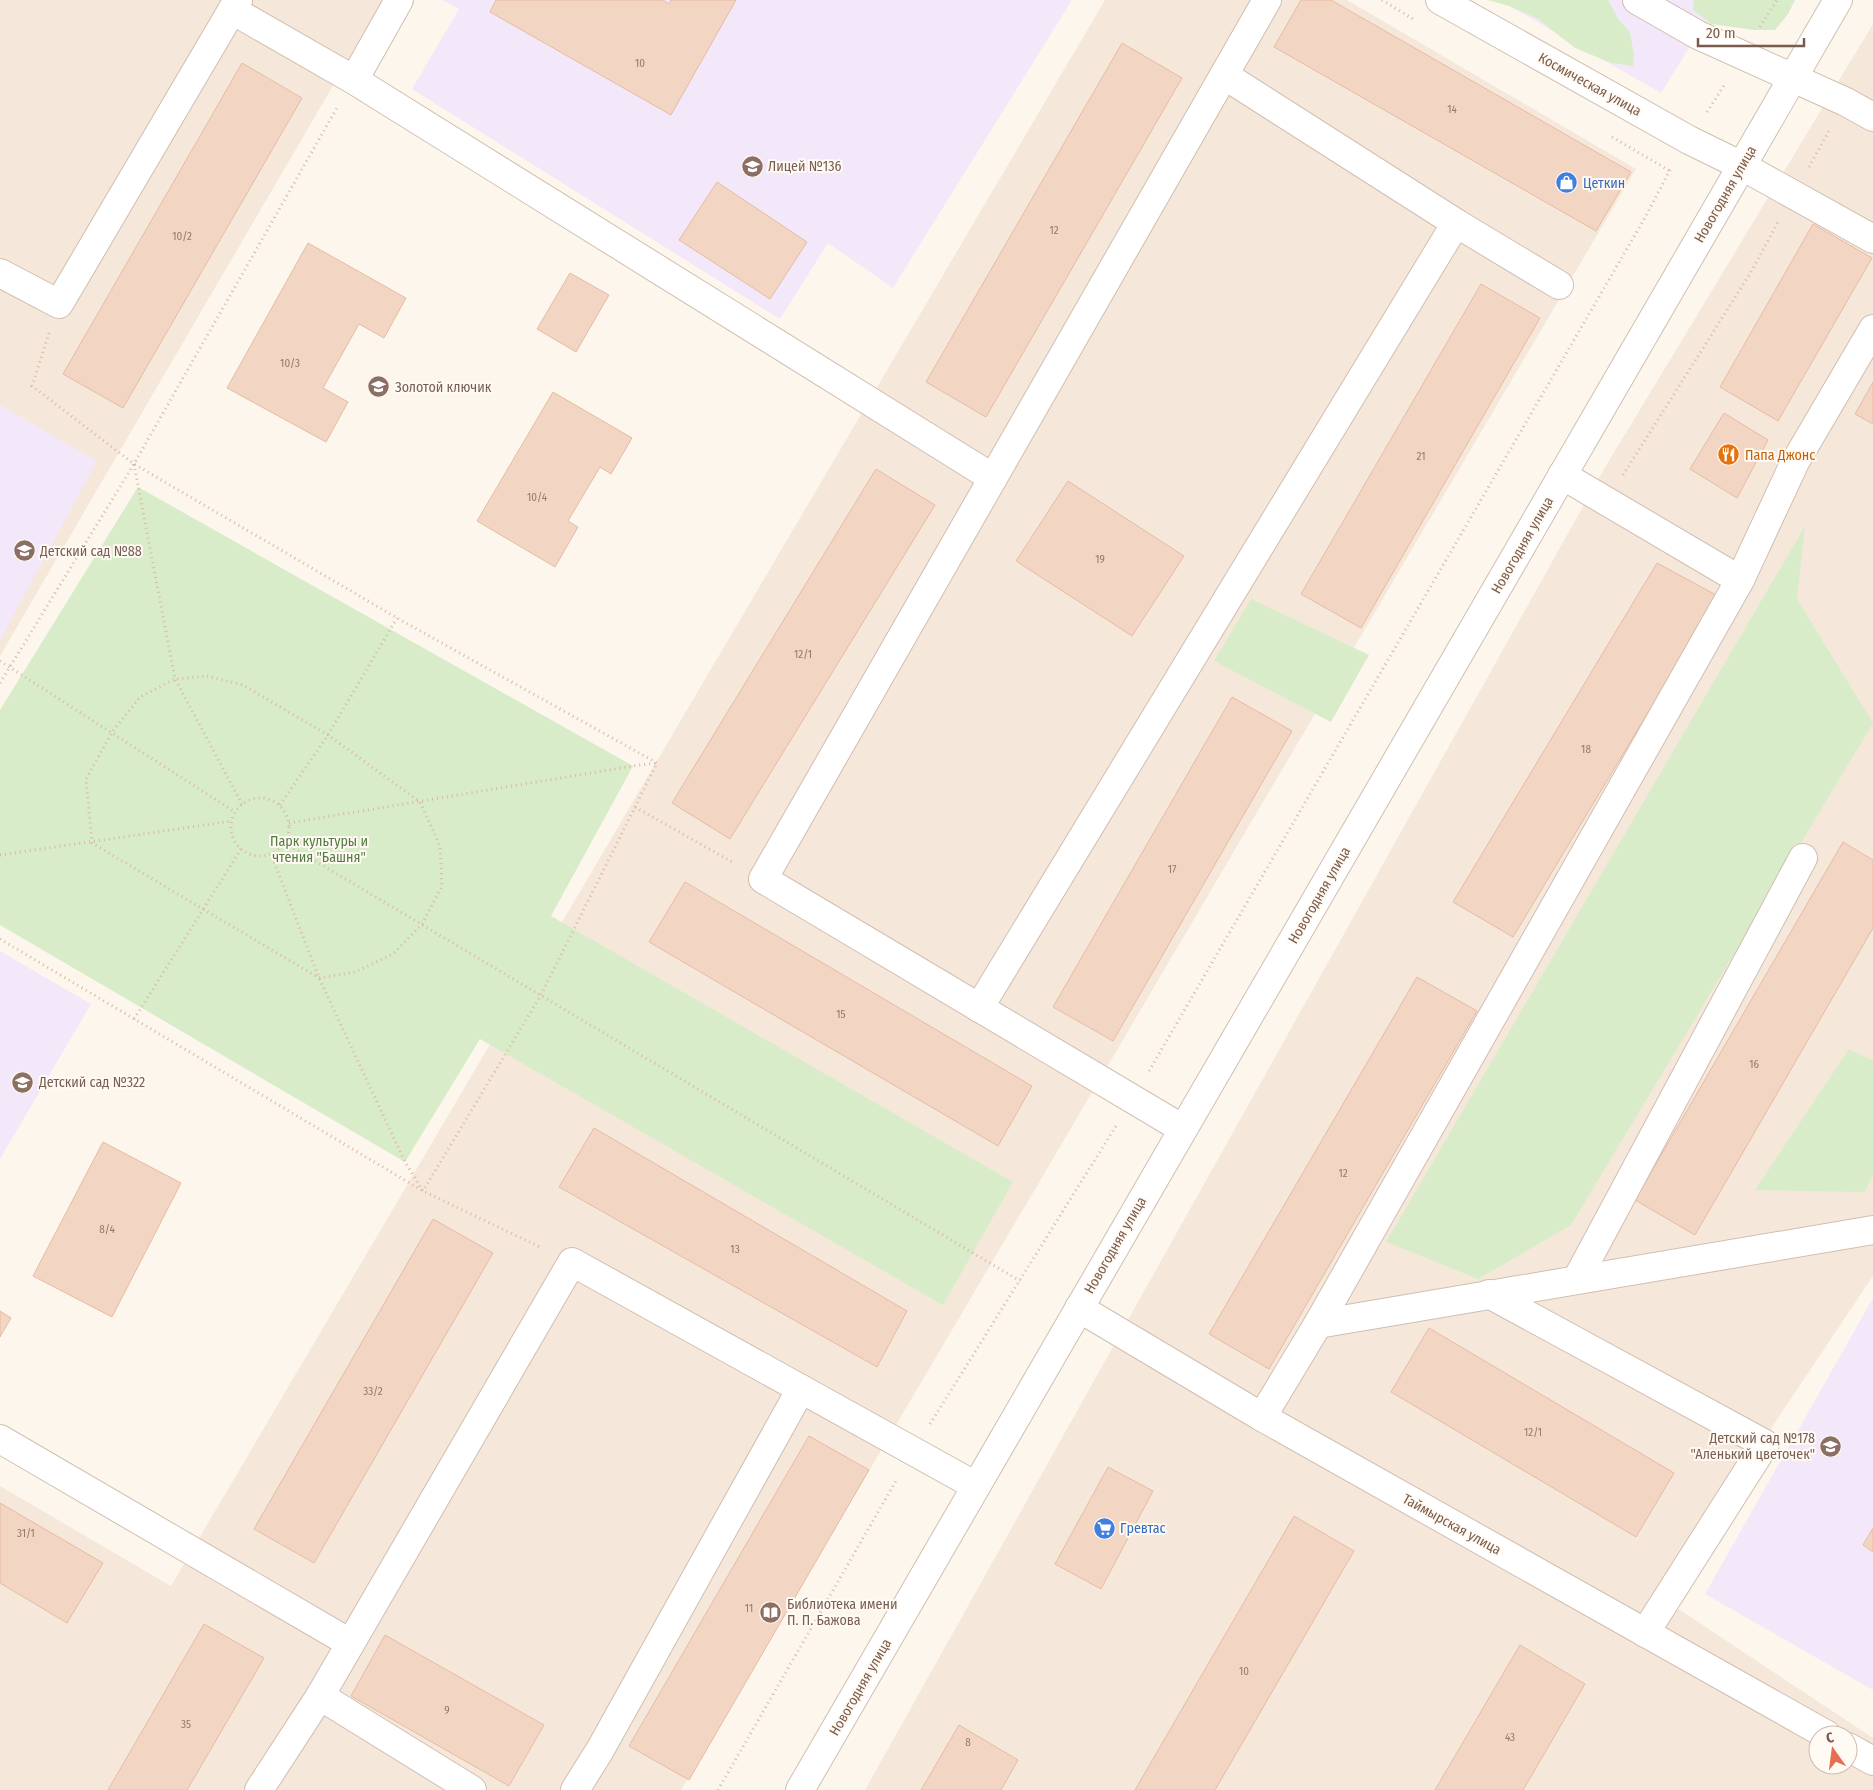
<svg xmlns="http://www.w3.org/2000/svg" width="1873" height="1790" font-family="'Fira Sans Condensed',sans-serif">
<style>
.residential{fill:#f5e8da;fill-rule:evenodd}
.education{fill:#f3e8fa}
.green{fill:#d8ecc9}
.building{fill:#f3d5c3;stroke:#e6bba3}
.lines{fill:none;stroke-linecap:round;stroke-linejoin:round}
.minor-casing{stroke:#d1beb0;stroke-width:30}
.path{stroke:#d9b8a5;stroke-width:3;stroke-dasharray:1 4;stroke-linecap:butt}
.minor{stroke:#fff;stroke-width:28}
.labels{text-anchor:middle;stroke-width:4;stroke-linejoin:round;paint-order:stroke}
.number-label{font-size:11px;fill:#987a6a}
.street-label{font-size:14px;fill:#7a5c4d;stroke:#fffaf3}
.education-label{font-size:14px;fill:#785e54;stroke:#fffaf3;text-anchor:start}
.shop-label{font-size:14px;fill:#366cbe;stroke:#fffaf3;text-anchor:start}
.food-label{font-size:14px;fill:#c56008;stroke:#fffaf3;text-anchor:start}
.park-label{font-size:14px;fill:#537a41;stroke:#fffaf3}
</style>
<rect width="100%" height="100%" fill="#fdf6ec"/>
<g class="residential">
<polygon points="0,0 383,0 0,656"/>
<polygon points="1105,0 1347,0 1636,169 681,1790 0,1790 0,1486 171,1586"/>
<path d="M1873,24V1276L1659,1596L1873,1738V1790H865L1604,469ZM1818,1735H1848V1765H1818Z"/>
</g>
<g class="education">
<polygon points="442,0 1072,0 893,288 828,243 780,319 412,89 459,9"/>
<polygon points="1499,0 1719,0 1661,93"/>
<polygon points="0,405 97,461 0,640"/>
<polygon points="0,951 91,1004 0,1159"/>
<polygon points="1873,1298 1873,1690 1705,1594"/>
</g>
<g class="green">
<polygon points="1488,0 1608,0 1619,20 1630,32 1634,55 1633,66 1611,63 1575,48 1538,19 1509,6"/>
<polygon points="1694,0 1795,0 1788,14 1775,30 1754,30 1711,24 1693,10"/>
<polygon points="138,487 633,766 551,916 1013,1182 943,1305 480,1039 405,1162 0,925 0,710"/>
<polygon points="1805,526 1797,599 1873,723 1571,1225 1478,1279 1386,1242"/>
<polygon points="1251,599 1369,655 1331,722 1214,661"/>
<polygon points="1849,1049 1873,1061 1873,1175 1864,1192 1755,1190"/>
</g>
<g class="building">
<polygon points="496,0 663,0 669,4 671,0 736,0 671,115 490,12"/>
<polygon points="1301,0 1331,0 1631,172 1596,231 1274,47"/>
<polygon points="1122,43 1182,78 986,417 926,382"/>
<polygon points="242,63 302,98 123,408 63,374"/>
<polygon points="717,182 807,242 770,299 679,240"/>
<polygon points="1813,224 1872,258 1778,421 1720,387"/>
<polygon points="308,243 406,298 384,338 359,324 323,388 348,402 326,442 227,388"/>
<polygon points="570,273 609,295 576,352 537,329"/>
<polygon points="1481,284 1540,318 1361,628 1301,594"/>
<polygon points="1873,382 1873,424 1855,414"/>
<polygon points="553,392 632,438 611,474 600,467 568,521 578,527 555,567 477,521"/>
<polygon points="1724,413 1768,440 1737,498 1690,469"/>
<polygon points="876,469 935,505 730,839 672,803"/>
<polygon points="1068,481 1184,556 1132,636 1016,561"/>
<polygon points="1657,563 1718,596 1513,937 1453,902"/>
<polygon points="1232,697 1292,731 1113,1041 1053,1007"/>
<polygon points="1843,842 1873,860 1873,928 1695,1235 1635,1200"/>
<polygon points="685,882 1032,1086 998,1146 649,942"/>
<polygon points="1417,977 1477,1011 1269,1369 1209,1334"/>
<polygon points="594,1128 907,1311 877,1367 559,1187"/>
<polygon points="103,1142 181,1183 112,1317 33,1276"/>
<polygon points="433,1219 493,1253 314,1563 254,1529"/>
<polygon points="0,1311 11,1318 0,1337"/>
<polygon points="1429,1328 1674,1473 1636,1537 1391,1392"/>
<polygon points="809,1436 869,1470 689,1780 629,1746"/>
<polygon points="1108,1467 1153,1491 1101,1589 1055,1564"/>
<polygon points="0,1503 103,1563 67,1623 0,1583"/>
<polygon points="1294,1516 1354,1551 1215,1790 1135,1790"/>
<polygon points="1873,1528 1873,1552 1863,1545"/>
<polygon points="204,1624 264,1658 187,1790 108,1790"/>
<polygon points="385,1635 544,1725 509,1786 351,1696"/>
<polygon points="1520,1645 1585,1684 1523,1790 1435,1790"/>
<polygon points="959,1725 1018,1760 1001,1790 921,1790"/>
</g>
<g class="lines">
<defs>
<g id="minor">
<polyline points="399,0 354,80 993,478 1224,75"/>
<polyline points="1267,0 1224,75 1456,223"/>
<polyline points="1440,0 1689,140 1742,166 1873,239"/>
<polyline points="1637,0 1698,35 1846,102 1873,117"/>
<polyline points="232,10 354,80"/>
<polyline points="0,273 59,304 238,0"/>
<polyline points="1562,475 1740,580"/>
<polyline points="993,478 763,879 1183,1129"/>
<polyline points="979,1008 1456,223 1559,285"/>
<polyline points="1577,1279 1803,858"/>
<polyline points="1489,1294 1765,1444 1645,1633"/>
<polyline points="1079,1308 1262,1417 1827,1735"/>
<polyline points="1318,1324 1873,1230"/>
<polyline points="1262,1417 1318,1324 1740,580 1795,462 1873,329"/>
<polyline points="0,1439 350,1643"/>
<polyline points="320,1696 472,1790"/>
<polyline points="1848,1747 1873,1761"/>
<polyline points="259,1790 320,1696 572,1262 976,1486"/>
<polyline points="575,1790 600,1750 801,1389"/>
<polyline points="800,1790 1838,0"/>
</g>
</defs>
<use href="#minor" class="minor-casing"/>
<g class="path">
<polyline points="1382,0 1413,19"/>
<polyline points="1760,27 1777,0"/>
<polyline points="1707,112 1725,84"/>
<polyline points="1612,137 1670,171"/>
<polyline points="1809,167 1829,131"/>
<polyline points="49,333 32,386 134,464 397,618 657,763 541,995 423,1191 405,1162 319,978 271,854"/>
<polyline points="134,464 175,679 242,804"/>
<polyline points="1623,475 1751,272 1778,222"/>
<polyline points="0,661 235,812"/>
<polygon points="207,676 243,685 328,735 420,802 440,846 442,886 422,924 393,954 355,972 319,978 92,843 86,779 112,732 140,697 175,679"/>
<polyline points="0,683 134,464 338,106"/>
<circle cx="260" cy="827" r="29"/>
<polyline points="280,805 328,735 397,618"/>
<polyline points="635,807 734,863"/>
<polyline points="289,823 633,766 656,763"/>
<polyline points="285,843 1020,1281"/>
<polyline points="0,855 232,821"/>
<polyline points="0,939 423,1191 542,1248"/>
<polyline points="134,1019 241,849"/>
<polyline points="1149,1071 1646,216 1671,168"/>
<polyline points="930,1424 1116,1126"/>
<polyline points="718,1790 897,1479"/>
</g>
<use href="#minor" class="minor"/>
</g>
<defs>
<symbol id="school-disc" viewBox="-11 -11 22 22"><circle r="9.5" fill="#8d6e63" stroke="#fffaf3"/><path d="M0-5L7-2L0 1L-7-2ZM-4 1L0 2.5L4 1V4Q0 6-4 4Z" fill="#fff"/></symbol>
<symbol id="shop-disc" viewBox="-11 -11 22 22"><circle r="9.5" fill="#3f7fe0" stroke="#fffaf3"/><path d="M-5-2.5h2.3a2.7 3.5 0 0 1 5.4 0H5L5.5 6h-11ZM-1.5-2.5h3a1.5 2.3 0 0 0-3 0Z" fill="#fff"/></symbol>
<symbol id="restaurant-disc" viewBox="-11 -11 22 22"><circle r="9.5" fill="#e8710a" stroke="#fffaf3"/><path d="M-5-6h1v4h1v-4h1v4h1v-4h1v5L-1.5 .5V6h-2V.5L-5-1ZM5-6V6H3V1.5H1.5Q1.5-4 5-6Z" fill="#fff"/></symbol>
<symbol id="supermarket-disc" viewBox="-11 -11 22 22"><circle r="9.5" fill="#3f7fe0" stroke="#fffaf3"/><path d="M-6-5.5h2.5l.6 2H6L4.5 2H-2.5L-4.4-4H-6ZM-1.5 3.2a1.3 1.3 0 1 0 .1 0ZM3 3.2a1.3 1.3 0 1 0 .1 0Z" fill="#fff"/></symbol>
<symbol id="library-disc" viewBox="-11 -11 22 22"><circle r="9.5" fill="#8d6e63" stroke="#fffaf3"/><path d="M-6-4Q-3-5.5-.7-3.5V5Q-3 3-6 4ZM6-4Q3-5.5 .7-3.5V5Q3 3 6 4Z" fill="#fff"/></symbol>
</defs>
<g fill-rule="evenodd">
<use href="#school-disc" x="740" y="154" width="25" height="25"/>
<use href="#shop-disc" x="1554" y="170" width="25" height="25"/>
<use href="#school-disc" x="366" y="374" width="25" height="25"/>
<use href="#restaurant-disc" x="1716" y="442" width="25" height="25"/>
<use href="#school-disc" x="12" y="538" width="25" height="25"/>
<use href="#school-disc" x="10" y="1070" width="25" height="25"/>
<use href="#school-disc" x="1818" y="1434" width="25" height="25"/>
<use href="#supermarket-disc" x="1092" y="1516" width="25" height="25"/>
<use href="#library-disc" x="758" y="1600" width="25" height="25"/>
</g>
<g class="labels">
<g class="number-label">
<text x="640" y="67">10</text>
<text x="1452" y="113">14</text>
<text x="1054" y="234">12</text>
<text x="182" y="240">10/2</text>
<text x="290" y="367">10/3</text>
<text x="1421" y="460">21</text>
<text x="537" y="501">10/4</text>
<text x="1100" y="563">19</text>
<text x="803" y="658">12/1</text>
<text x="1586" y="753">18</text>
<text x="1172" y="873">17</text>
<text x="841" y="1018">15</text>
<text x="1754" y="1068">16</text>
<text x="1343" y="1177">12</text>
<text x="107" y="1233">8/4</text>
<text x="735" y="1253">13</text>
<text x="373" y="1395">33/2</text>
<text x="1533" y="1436">12/1</text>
<text x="26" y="1537">31/1</text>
<text x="749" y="1612">11</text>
<text x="1244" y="1675">10</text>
<text x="447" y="1714">9</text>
<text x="186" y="1728">35</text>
<text x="1510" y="1741">43</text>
<text x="968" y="1746">8</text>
</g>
<g class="street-label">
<text transform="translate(1590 84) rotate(29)" y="5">Космическая улица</text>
<text transform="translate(1725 194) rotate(-60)" y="5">Новогодняя улица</text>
<text transform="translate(1522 545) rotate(-60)" y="5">Новогодняя улица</text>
<text transform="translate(1319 895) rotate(-60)" y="5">Новогодняя улица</text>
<text transform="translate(1115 1245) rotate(-60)" y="5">Новогодняя улица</text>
<text transform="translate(1452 1524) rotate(29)" y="5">Таймырская улица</text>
<text transform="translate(860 1687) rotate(-60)" y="5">Новогодняя улица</text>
</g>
<g class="education-label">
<text x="768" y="171">Лицей №136</text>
<text x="395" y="392">Золотой ключик</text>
<text x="40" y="556">Детский сад №88</text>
<text x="39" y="1087">Детский сад №322</text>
<text x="1815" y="1443" text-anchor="end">Детский сад №178<tspan x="1815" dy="16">"Аленький цветочек"</tspan></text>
<text x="787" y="1609">Библиотека имени<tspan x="787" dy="16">П. П. Бажова</tspan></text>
</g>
<g class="shop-label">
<text x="1583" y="188">Цеткин</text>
<text x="1120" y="1533">Гревтас</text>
</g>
<g class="food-label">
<text x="1745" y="460">Папа Джонс</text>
</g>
<g class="park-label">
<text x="319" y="846">Парк культуры и<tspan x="319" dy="16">чтения "Башня"</tspan></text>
</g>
</g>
<g transform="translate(1833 1750) rotate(346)"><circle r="24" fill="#fffaf3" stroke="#cabbb1"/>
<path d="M0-4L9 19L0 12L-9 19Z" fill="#e76f51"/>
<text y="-8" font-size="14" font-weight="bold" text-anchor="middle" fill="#7a5c4d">С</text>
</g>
<path d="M1698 38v8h106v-8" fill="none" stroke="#7a5c4d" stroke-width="2.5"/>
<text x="1706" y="38" font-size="15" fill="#7a5c4d" stroke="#fffaf3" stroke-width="4" paint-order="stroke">20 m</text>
</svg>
